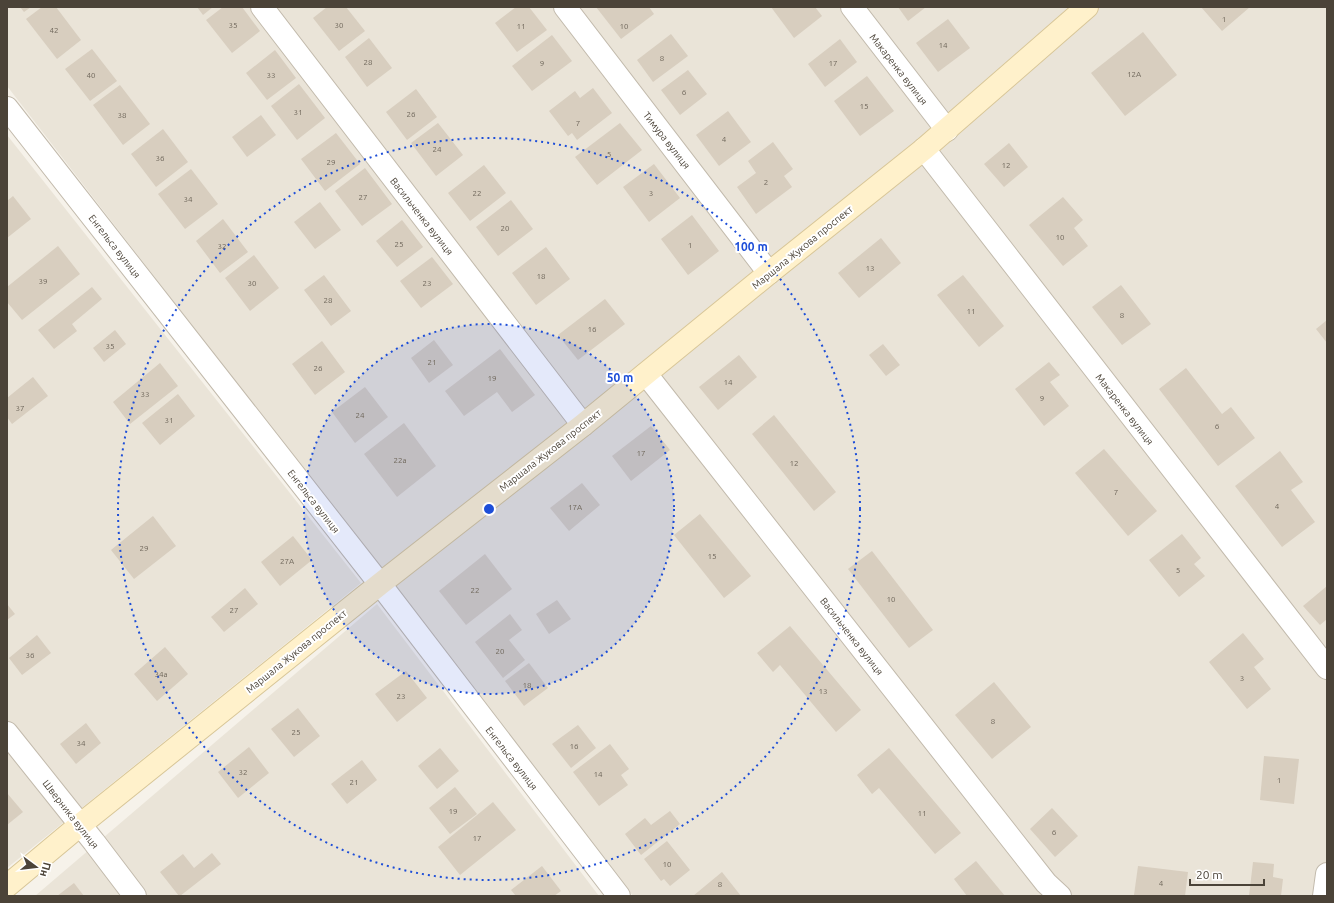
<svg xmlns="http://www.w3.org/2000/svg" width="1334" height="903" font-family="Ubuntu,sans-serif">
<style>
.residential{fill:#eae4d8}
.building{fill:#d8cebf}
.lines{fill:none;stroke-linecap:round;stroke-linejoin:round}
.street-casing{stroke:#c2baac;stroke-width:24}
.secondary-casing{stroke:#d8c698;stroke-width:24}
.street{stroke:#fff;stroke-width:22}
.secondary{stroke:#fff1cb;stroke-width:22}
.ring{fill:none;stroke:#1d4ed8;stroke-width:2;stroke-dasharray:2 4}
.labels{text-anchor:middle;stroke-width:4;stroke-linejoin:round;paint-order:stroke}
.number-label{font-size:8px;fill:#6e665a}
.street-label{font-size:10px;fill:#4b4338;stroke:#fff}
.centre{fill:#1d4ed8;stroke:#fff;stroke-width:2}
.ring-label{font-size:12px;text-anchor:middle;font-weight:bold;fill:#1d4ed8;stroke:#fff;stroke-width:4;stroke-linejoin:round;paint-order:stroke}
</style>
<rect width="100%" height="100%" fill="#f6f2ea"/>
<g class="residential">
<polygon points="7,7 1327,7 1327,896 633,896 7,86"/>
<polygon points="7,135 361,583 7,868"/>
<polygon points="377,604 599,896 35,896"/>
</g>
<g class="building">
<polygon points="20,7 31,7 24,12"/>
<polygon points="42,7 56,7 81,40 57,59 26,19"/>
<polygon points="197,7 213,7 203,15"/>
<polygon points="223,7 242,7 260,31 232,53 206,20"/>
<polygon points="327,7 346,7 365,31 339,51 313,18"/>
<polygon points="516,7 529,7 547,30 517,52 495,23"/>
<polygon points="596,7 649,7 654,14 621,39"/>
<polygon points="771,7 815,7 822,16 794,38"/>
<polygon points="898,7 926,7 908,21"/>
<polygon points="1201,7 1250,7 1222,31"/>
<polygon points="948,19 970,48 938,72 916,43"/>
<polygon points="1143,32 1177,75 1125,116 1091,73"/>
<polygon points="671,34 688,56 653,82 637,60"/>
<polygon points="552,35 572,61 532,91 512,66"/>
<polygon points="369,38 392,68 367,87 345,57"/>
<polygon points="840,39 857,62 825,87 808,64"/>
<polygon points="92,49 117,81 90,101 65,69"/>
<polygon points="275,50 296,78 267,100 246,73"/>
<polygon points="688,70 707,94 680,115 661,90"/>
<polygon points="867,76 894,111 860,136 834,101"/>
<polygon points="299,84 325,118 297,140 271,106"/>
<polygon points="120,85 150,124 123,145 93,105"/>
<polygon points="593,88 612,113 577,140 572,133 568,136 549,111 575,91 580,98"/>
<polygon points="416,89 437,117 407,140 386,112"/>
<polygon points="728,111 751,142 719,166 696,135"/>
<polygon points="261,115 276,135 247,157 232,137"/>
<polygon points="438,123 463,155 436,176 411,143"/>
<polygon points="620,123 642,150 597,185 575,157"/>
<polygon points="163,129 188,162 156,187 131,154"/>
<polygon points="336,133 360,164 325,191 301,159"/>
<polygon points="773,142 793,169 784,176 792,187 756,214 737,187 756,173 748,161"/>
<polygon points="1009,143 1028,167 1004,187 984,164"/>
<polygon points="654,164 680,198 649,222 623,187"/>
<polygon points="484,165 506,193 470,221 448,193"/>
<polygon points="365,168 392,204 362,226 335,191"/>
<polygon points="191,169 218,204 185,229 158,194"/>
<polygon points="13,196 31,219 7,238 7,201"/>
<polygon points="1063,197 1083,220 1074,228 1088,246 1063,266 1029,225"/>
<polygon points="511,200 533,229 498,256 476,227"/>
<polygon points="320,202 341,230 315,249 294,222"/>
<polygon points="692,215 719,251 688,275 661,239"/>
<polygon points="223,219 248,252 220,273 196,241"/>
<polygon points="402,220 423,247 397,267 376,241"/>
<polygon points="881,238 901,263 859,298 838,273"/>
<polygon points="58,246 80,274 22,320 7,302 7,287"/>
<polygon points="546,247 570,279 536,305 512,273"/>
<polygon points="254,255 279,288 250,311 225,278"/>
<polygon points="432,257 453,284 421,308 400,281"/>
<polygon points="324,275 351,311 331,326 304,290"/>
<polygon points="963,275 1004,326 979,347 937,295"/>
<polygon points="1121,285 1151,324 1122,345 1092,307"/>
<polygon points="92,287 102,299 72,324 77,331 54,349 38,330"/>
<polygon points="605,299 625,324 578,360 558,335"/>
<polygon points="1327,320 1327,343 1316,329"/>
<polygon points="115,330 126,344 104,362 93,348"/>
<polygon points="434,340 453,365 429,383 411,358"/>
<polygon points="322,341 345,372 315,395 292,364"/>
<polygon points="883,344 900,365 886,376 869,355"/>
<polygon points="500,349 535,395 512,412 497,392 464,416 445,391"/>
<polygon points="739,355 757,377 718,410 699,387"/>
<polygon points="1049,362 1060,375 1050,382 1069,406 1044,426 1015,389"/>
<polygon points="160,363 178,386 130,424 113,402"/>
<polygon points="1186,368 1222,414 1231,407 1255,438 1218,466 1159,389"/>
<polygon points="33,377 48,396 12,424 7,417 7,398"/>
<polygon points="365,387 388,417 355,443 332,412"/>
<polygon points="178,394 195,416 160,445 142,423"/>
<polygon points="774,415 836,492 814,511 752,434"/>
<polygon points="404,423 436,466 397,497 364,454"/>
<polygon points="651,426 670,450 631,481 612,456"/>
<polygon points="1104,449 1157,511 1128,536 1075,473"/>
<polygon points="1280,451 1303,482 1291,490 1315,522 1282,547 1235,486"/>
<polygon points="582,483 600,505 569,531 550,508"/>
<polygon points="700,514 751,576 724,598 674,535"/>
<polygon points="153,516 176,546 134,579 111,550"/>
<polygon points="1182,534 1201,558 1194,564 1205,576 1179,597 1149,560"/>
<polygon points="293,536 312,560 280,586 261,562"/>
<polygon points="872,551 933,630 909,648 848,569"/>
<polygon points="485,554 512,589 466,625 439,591"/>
<polygon points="1327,586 1327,619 1320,625 1303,606"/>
<polygon points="245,588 258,604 224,632 211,617"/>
<polygon points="557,600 571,619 549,634 536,614"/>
<polygon points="7,604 15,614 7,620"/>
<polygon points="510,614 522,630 509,640 525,660 503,678 475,642"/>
<polygon points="790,626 861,710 836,732 780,665 773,672 757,653"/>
<polygon points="1243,633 1264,659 1254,667 1271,689 1247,709 1209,662"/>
<polygon points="37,635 51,653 22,675 9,658"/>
<polygon points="165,647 188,674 157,701 134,674"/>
<polygon points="529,663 548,688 524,706 505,681"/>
<polygon points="406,671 427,698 397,722 375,694"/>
<polygon points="994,682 1031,727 992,759 955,715"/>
<polygon points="298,708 320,736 294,757 271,729"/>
<polygon points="86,723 101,743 76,764 60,744"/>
<polygon points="578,725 596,748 571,768 552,744"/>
<polygon points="610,744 629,769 621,775 628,785 599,806 573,772"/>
<polygon points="249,747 269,773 238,798 218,772"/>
<polygon points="440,748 459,771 437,789 418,766"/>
<polygon points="889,748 961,833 935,854 879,788 872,794 857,775"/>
<polygon points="1264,756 1299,759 1294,804 1260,800"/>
<polygon points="362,760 377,780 347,804 331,784"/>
<polygon points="455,787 477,814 450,834 429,808"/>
<polygon points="7,793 23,812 7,825"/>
<polygon points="493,802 516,830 460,875 438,847"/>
<polygon points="1052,808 1078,836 1055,857 1030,829"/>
<polygon points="670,811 680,824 641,855 625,834 645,818 651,825"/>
<polygon points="667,841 690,870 670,886 664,879 661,881 644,859"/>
<polygon points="212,853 221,864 180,896 179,896 160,872 183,854 194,868"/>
<polygon points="976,861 1005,896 967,896 954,879"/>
<polygon points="1253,862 1274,864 1273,877 1283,879 1281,896 1249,896"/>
<polygon points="542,866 561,891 554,896 516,896 511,890"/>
<polygon points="1138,866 1188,872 1185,896 1144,896 1134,895"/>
<polygon points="722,872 741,896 693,896"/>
<polygon points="74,883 84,896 57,896"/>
</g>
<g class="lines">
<defs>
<g id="street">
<polyline points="262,7 583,425"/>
<polyline points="565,7 769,273"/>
<polyline points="852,7 947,130"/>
<polyline points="7,108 380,584 619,896"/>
<polyline points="924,149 1327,668"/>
<polyline points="646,374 1046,883 1060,896"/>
<polyline points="7,733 94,842 135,896"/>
<polyline points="1324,896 1327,874"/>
</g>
<polyline id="secondary" points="7,886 80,825 380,584 583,425 769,273 924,149 1087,7"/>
</defs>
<use href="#street" class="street-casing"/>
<use href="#secondary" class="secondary-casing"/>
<use href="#street" class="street"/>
<use href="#secondary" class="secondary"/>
</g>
<circle cx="489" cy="509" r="185" fill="#1d4ed8" fill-opacity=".12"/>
<g class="ring">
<circle cx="489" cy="509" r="185"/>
<circle cx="489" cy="509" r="371"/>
</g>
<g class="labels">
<g class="number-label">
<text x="1224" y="22">1</text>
<text x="233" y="28">35</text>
<text x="339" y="28">30</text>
<text x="521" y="29">11</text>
<text x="624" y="29">10</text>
<text x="54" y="33">42</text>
<text x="943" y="48">14</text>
<text x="662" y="61">8</text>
<text x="368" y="65">28</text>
<text x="542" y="66">9</text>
<text x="833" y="66">17</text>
<text x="1134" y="77">12А</text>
<text x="91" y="78">40</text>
<text x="271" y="78">33</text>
<text x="684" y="95">6</text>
<text x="864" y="109">15</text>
<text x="298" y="115">31</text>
<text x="411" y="117">26</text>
<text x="122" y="118">38</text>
<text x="578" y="126">7</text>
<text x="724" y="142">4</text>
<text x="437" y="152">24</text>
<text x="609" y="157">5</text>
<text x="160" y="161">36</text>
<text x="331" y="165">29</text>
<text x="1006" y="168">12</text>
<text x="766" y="185">2</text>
<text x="477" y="196">22</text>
<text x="651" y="196">3</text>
<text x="363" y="200">27</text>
<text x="188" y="202">34</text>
<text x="505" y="231">20</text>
<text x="1060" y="240">10</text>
<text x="399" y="247">25</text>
<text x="690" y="248">1</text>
<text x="222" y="249">32</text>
<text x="870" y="271">13</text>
<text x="541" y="279">18</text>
<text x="43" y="284">39</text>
<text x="252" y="286">30</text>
<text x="427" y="286">23</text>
<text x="328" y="303">28</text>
<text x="971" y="314">11</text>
<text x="1122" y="318">8</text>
<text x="592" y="332">16</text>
<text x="110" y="349">35</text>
<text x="432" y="365">21</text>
<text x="318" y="371">26</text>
<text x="492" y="381">19</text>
<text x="728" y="385">14</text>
<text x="145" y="397">33</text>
<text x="1042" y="401">9</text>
<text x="20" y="411">37</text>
<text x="360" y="418">24</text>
<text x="169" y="423">31</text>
<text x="1217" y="429">6</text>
<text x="641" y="456">17</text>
<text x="400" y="463">22а</text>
<text x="794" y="466">12</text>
<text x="1116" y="495">7</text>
<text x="1277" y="509">4</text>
<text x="575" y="510">17А</text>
<text x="144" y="551">29</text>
<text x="712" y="559">15</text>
<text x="287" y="564">27А</text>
<text x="1178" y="573">5</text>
<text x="475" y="593">22</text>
<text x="891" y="602">10</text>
<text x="234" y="613">27</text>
<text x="500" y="654">20</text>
<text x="30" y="658">36</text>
<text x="161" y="677">34а</text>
<text x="1242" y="681">3</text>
<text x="527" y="688">18</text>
<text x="823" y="694">13</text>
<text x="401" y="699">23</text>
<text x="993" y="724">8</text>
<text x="296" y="735">25</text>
<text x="81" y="746">34</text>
<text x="574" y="749">16</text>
<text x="243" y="775">32</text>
<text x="598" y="777">14</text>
<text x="1279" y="783">1</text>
<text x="354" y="785">21</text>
<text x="453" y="814">19</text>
<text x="922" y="816">11</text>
<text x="1054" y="835">6</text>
<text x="477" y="841">17</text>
<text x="667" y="867">10</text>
<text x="1161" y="886">4</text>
<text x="720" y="887">8</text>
</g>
<g class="street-label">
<text transform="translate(899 69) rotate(52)" y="4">Макаренка вулиця</text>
<text transform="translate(667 140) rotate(52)" y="4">Тимура вулиця</text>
<text transform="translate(422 216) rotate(52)" y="4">Васильченка вулиця</text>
<text transform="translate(115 246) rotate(52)" y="4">Енгельса вулиця</text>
<text transform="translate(802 247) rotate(-39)" y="4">Маршала Жукова проспект</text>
<text transform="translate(1125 409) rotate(52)" y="4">Макаренка вулиця</text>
<text transform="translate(550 450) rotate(-38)" y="4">Маршала Жукова проспект</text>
<text transform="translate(314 501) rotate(52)" y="4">Енгельса вулиця</text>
<text transform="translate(852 636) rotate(52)" y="4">Васильченка вулиця</text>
<text transform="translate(296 651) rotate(-39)" y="4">Маршала Жукова проспект</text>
<text transform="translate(512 758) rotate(52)" y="4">Енгельса вулиця</text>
<text transform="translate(71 814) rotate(52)" y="4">Шверника вулиця</text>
</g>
</g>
<circle cx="489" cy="509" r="6" class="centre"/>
<g class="ring-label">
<text x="751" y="251">100 m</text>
<text x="620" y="382">50 m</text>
</g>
<rect width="1334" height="903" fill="none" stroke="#4b4338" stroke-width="16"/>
<g transform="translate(36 867) rotate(105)" stroke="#ffffff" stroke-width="3" paint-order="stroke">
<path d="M0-3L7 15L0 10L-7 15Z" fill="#4b4338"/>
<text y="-6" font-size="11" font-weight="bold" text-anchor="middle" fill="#4b4338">Пн</text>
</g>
<path d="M1190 879v6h74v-6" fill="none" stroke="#4b4338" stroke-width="2"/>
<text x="1196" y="879" font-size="12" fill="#4b4338" stroke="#ffffff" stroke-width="3" paint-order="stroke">20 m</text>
</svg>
